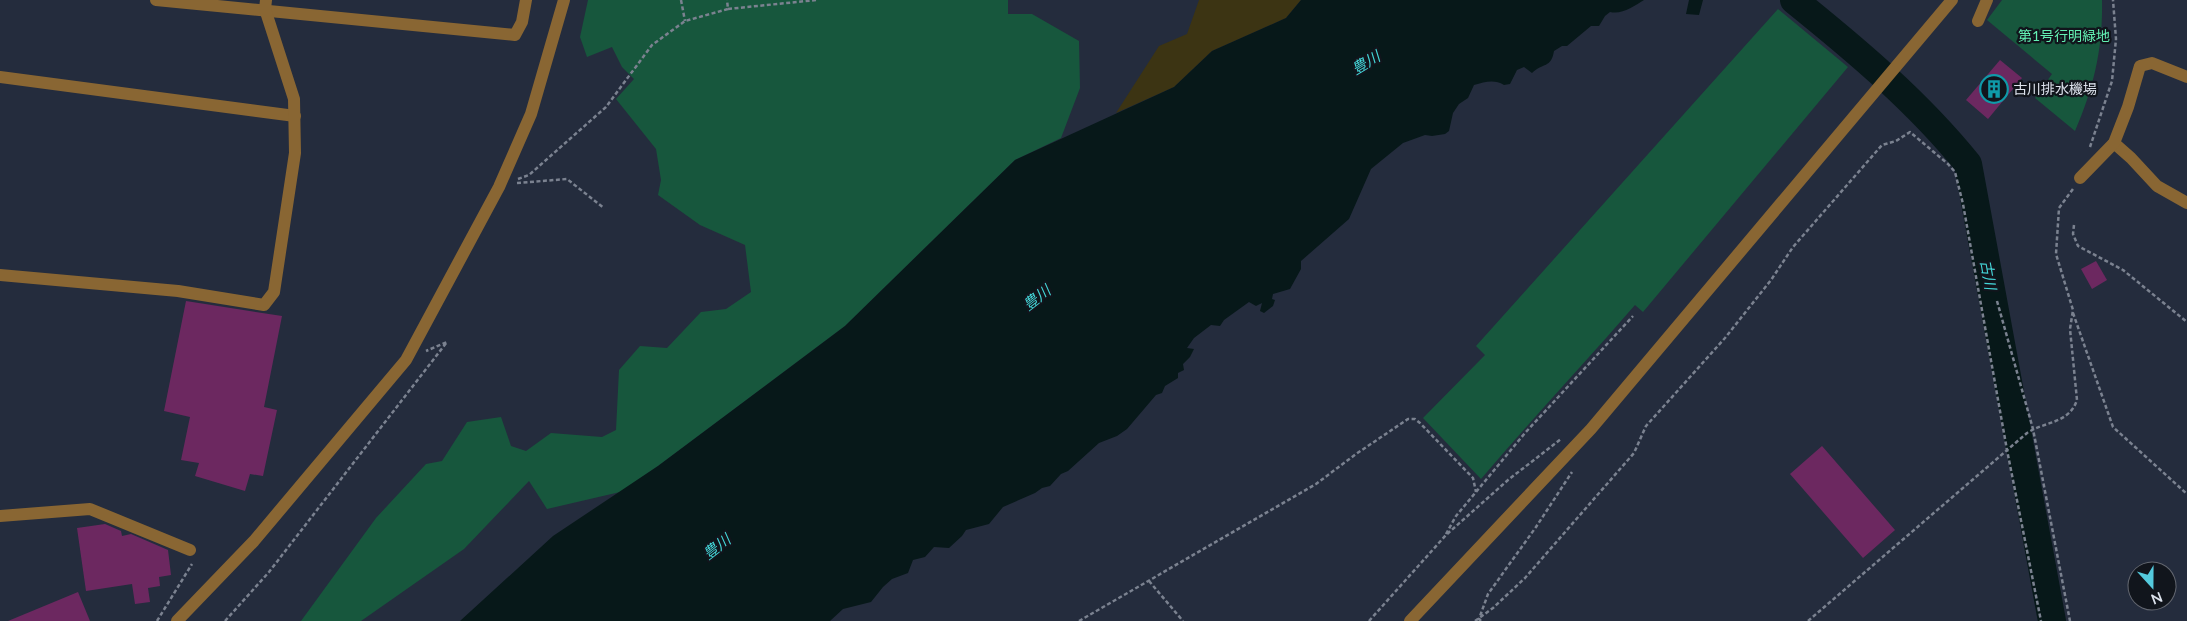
<svg xmlns="http://www.w3.org/2000/svg" width="2187" height="621" font-family="Lato,'Noto Sans JP',sans-serif">
<style>
.green{fill:#17573d}
.sand{fill:#3c3413}
.water{fill:#071819}
.lines{fill:none;stroke-linecap:round;stroke-linejoin:round}
.river{stroke:#071819;stroke-width:28}
.building{fill:#6c2860}
.path{stroke:#7b8290;stroke-width:2.5;stroke-dasharray:4 2.5;stroke-linecap:butt}
.minor{stroke:#896633;stroke-width:12}
.labels{text-anchor:middle;stroke-width:4.5;stroke-linejoin:round;paint-order:stroke}
.park-label{font-size:14px;fill:#63f0b3;stroke:#11151c}
.poi-label{font-size:14px;fill:#dde3ed;stroke:#11151c;text-anchor:start}
.water-label{font-size:15px;font-style:italic;fill:#44d6d8;stroke:#11151c}
</style>
<rect width="100%" height="100%" fill="#242c3d"/>
<g class="green">
<polygon points="588,0 1008,0 1008,14 1032,14 1079,41 1080,88 1061,138 1015,160 845,326 658,466 620,492 547,509 529,481 464,549 361,621 301,621 376,518 426,464 442,461 467,422 501,417 511,446 526,451 551,433 602,437 616,430 619,370 640,346 667,348 701,312 726,309 751,292 745,245 700,225 658,195 661,180 656,149 616,99 634,79 622,67 612,47 587,57 580,37"/>
<path d="M2002,0H2102C2103,48 2094,87 2075,131L2035,98L2052,74L1987,20Z"/>
<path d="M1778,9L1848,67L1643,312L1635,305C1584,364 1531,420 1481,479L1423,418L1485,355L1476,346Z"/>
</g>
<polygon class="sand" points="1199,0 1301,0 1286,18 1212,51 1174,87 1116,113 1159,46 1187,34"/>
<g class="water">
<path d="M1301,0H1644C1634,6 1622,15 1610,12L1605,16L1599,26H1591L1567,46H1562L1554,51C1551,69 1543,62 1532,73L1524,67L1517,70L1510,84L1504,85C1494,79 1485,82 1474,85L1468,98L1459,104L1453,113L1449,131L1445,134L1432,136L1425,135L1403,143L1371,169L1349,219L1301,261V269L1290,289L1273,294L1272,299L1275,300L1273,306L1264,313L1260,311L1262,303L1256,306L1249,302L1224,320L1220,326L1211,325L1194,338L1187,348L1194,349L1190,357L1183,364L1184,370L1178,373V378L1165,386L1162,393L1156,395L1127,429L1117,436L1099,443L1068,471L1061,474L1050,486L1042,488L1035,493L1003,507L989,524L966,530L962,536L949,548L934,547L925,557L913,560L908,573L892,579L883,587L871,602L843,609L830,621H460L553,536L658,466L845,326L1015,160L1174,87L1212,51L1286,18Z"/>
<polygon points="1689,0 1703,0 1699,15 1686,14"/>
</g>
<g class="lines">
<path class="river" d="M1794,0C1856,50 1918,102 1968,164L2052,621"/>
</g>
<g class="building">
<polygon points="2000,60 2022,78 1988,119 1966,100"/>
<polygon points="2096,261 2107,280 2092,289 2081,269"/>
<polygon points="186,301 282,316 264,407 277,410 263,476 250,474 245,491 195,476 199,463 181,460 190,417 164,411"/>
<polygon points="1822,446 1895,530 1863,558 1790,474"/>
<polygon points="105,524 121,531 122,536 131,534 168,550 171,575 159,577 160,586 148,588 150,602 135,604 132,584 86,591 77,528"/>
<polygon points="78,592 90,621 8,621"/>
</g>
<g class="lines">
<g class="path">
<polyline points="681,0 685,21"/>
<polyline points="728,9 816,0"/>
<polyline points="2090,147 2112,81 2116,39 2113,0"/>
<polyline points="518,179 529,175 606,107 652,45 685,21 728,9 727,0"/>
<polyline points="517,183 567,179 604,208"/>
<polyline points="2074,225 2073,234 2078,246 2123,270 2187,322"/>
<polyline points="1997,301 2033,429 2070,621"/>
<polyline points="2073,313 2113,427 2187,494"/>
<polyline points="1446,534 1456,516 1525,433 1633,316"/>
<polyline points="1149,581 1183,621"/>
<polyline points="157,621 192,564"/>
<polyline points="225,621 269,572 447,342 426,351"/>
<polyline points="1079,621 1316,484 1356,454 1408,419 1415,419 1420,423 1473,478 1476,492"/>
<polyline points="1369,621 1446,535 1508,480 1561,439"/>
<polyline points="1475,621 1493,608 1525,578 1634,453 1646,426 1725,338 1771,280 1793,247 1882,145 1896,141 1910,132 1948,164 1955,172 1963,204 2007,450 2041,621"/>
<polyline points="1481,621 1479,619 1488,594 1536,527 1572,472"/>
<path d="M1808,621L2027,433C2045,421 2069,424 2077,400L2070,329L2073,310L2056,254L2059,208L2073,189"/>
</g>
<g class="minor">
<polyline points="156,0 515,35 522,22 526,0"/>
<polyline points="1978,21 1987,0"/>
<polyline points="0,77 295,116"/>
<polyline points="2114,143 2131,158 2157,186 2187,203"/>
<polyline points="2080,178 2114,143 2128,107 2140,66 2152,63 2187,77"/>
<polyline points="0,275 178,291 264,305 274,292 295,153 294,99 265,9 266,0"/>
<polyline points="0,516 90,509 190,550"/>
<polyline points="177,621 254,541 406,360 499,187 531,114 564,0"/>
<polyline points="1410,621 1591,429 1952,0"/>
</g>
</g>
<defs>
<symbol id="building-ring" viewBox="-11 -11 22 22"><circle r="9.5" fill="#11151c" stroke="#0f9aa8" stroke-width="1.5"/><path d="M-4-6H4V6H1V3H-1V6H-4ZM-2.5-4.3h1.7v1.8h-1.7ZM.8-4.3h1.7v1.8H.8ZM-2.5-1h1.7V.8h-1.7ZM.8-1h1.7V.8H.8Z" fill="#0f9aa8"/></symbol>
</defs>
<g fill-rule="evenodd">
<use href="#building-ring" x="1978" y="73" width="32" height="32"/>
</g>
<g class="labels">
<g class="park-label">
<text x="2064" y="41">第1号行明緑地</text>
</g>
<g class="poi-label">
<text x="2013" y="94">古川排水機場</text>
</g>
<g class="water-label">
<text transform="translate(1366 63) rotate(-31)" y="5">豊川</text>
<text transform="translate(1988 275) rotate(80)" y="5">古川</text>
<text transform="translate(1037 298) rotate(-38)" y="5">豊川</text>
<text transform="translate(717 547) rotate(-38)" y="5">豊川</text>
</g>
</g>
<g transform="translate(2152 586) rotate(159)"><circle r="24" fill="#11151c" stroke="#636770"/>
<path d="M0-4L9 19L0 12L-9 19Z" fill="#54cadd"/>
<text y="-8" font-size="14" font-weight="bold" text-anchor="middle" fill="#dde3ed">N</text>
</g>
</svg>
